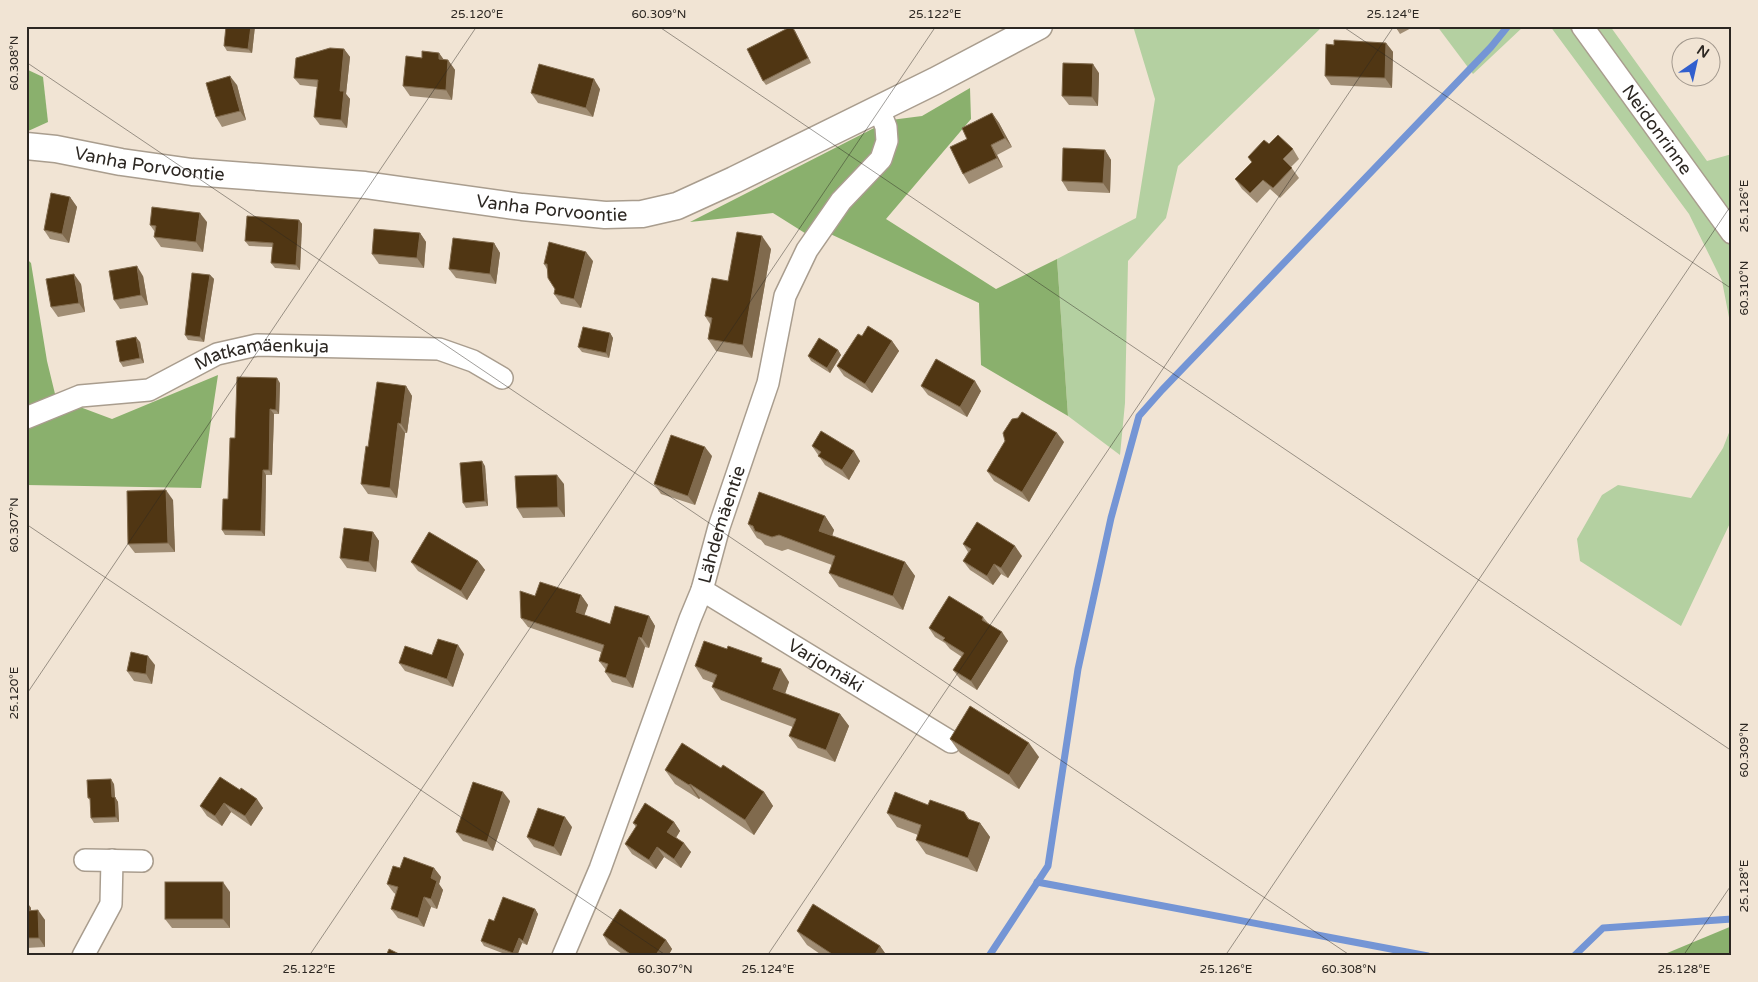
<svg xmlns="http://www.w3.org/2000/svg" width="1758" height="982" font-family="'Varela Round',sans-serif">
<style>
.green{fill:#b4d0a1}
.forest{fill:#8ab06d}
.lines{fill:none;stroke-linecap:round;stroke-linejoin:round}
.stream{stroke:#7495d5;stroke-width:7}
.minor-casing{stroke:#a99d8e;stroke-width:24}
.tertiary-casing{stroke:#a99d8e;stroke-width:29}
.minor{stroke:#fff;stroke-width:21}
.tertiary{stroke:#fff;stroke-width:26}
.wall{fill:#a08d74}
.shaded-wall{fill:#806a4d}
.building{fill:#503613;stroke:#806a4d}
.ticks{fill:none;stroke:#2c2722;stroke-width:1;stroke-opacity:0.45}
.labels{text-anchor:middle;stroke-width:5;stroke-linejoin:round;paint-order:stroke}
.street-label{font-size:18px;fill:#2c2722;stroke:#f1e4d4}
.neatline{fill:none;stroke:#2c2722;stroke-width:2}
.ticks-label{font-size:12px;text-anchor:middle;fill:#2c2722}
</style>
<rect width="100%" height="100%" fill="#f1e4d4"/>
<g class="green">
<polygon points="1133,26 1323,26 1178,166 1166,218 1128,261 1125,403 1120,455 1068,416 1057,259 1136,218 1155,99"/>
<polygon points="1437,26 1524,26 1473,74"/>
<polygon points="1550,26 1574,26 1732,246 1732,333 1722,281 1689,214"/>
<polygon points="1592,26 1610,26 1707,161 1732,154 1732,216"/>
<polygon points="1732,425 1732,519 1681,626 1580,561 1577,539 1602,495 1618,485 1691,498 1723,448"/>
</g>
<g class="forest">
<polygon points="26,69 43,77 48,122 26,132"/>
<polygon points="970,88 971,119 886,219 996,289 1057,259 1068,416 981,365 979,303 826,232 891,120 922,116"/>
<polygon points="878,126 876,156 808,235 773,213 690,222"/>
<polygon points="26,258 31,263 47,361 56,398 112,419 218,375 201,488 26,485"/>
<polygon points="1732,926 1732,956 1660,956"/>
</g>
<g class="lines">
<g class="stream">
<polyline points="1037,882 1428,956"/>
<polyline points="989,956 1048,866 1078,669 1111,518 1139,416 1162,390 1491,47 1508,26"/>
<polyline points="1574,956 1603,928 1732,919"/>
</g>
<defs>
<g id="minor">
<path id="s1" d="M1582,26L1732,233"/>
<path id="s2" d="M26,418L80,396L149,390L217,354L257,345L439,349L473,361L502,378"/>
<path id="s3" d="M702,590L951,742"/>
<polyline points="85,860 142,861"/>
<polyline points="83,956 111,904 112,860"/>
<path id="s4" d="M563,956L600,869L690,619L702,590L719,527L768,383L785,296L807,250L841,201L881,159L887,141L886,127L879,109"/>
</g>
<g id="tertiary">
<path id="s5" d="M26,146L56,149L121,162L192,172L365,185L522,207L605,215L642,214L677,206L734,180L935,81L1039,26"/>
</g>
</defs>
<use href="#minor" class="minor-casing"/>
<use href="#tertiary" class="tertiary-casing"/>
<use href="#minor" class="minor"/>
<use href="#tertiary" class="tertiary"/>
</g>
<g class="wall">
<polygon points="226,26 255,26 252,53 227,51 224,46"/>
<polygon points="1395,26 1415,26 1400,34"/>
<polygon points="795,31 811,63 766,85 763,81"/>
<polygon points="1386,43 1393,52 1392,88 1331,85 1325,76 1334,45"/>
<polygon points="344,49 350,57 346,94 350,99 347,128 320,125 314,117 317,87 300,85 294,78"/>
<polygon points="439,53 444,60 448,60 455,70 452,100 410,96 403,86 422,58"/>
<polygon points="1099,73 1098,106 1069,105 1062,96"/>
<polygon points="237,85 246,120 222,127 216,117"/>
<polygon points="600,89 593,117 538,103 531,93"/>
<polygon points="992,113 999,123 1012,147 997,155 1003,167 969,184 963,174 967,139"/>
<polygon points="1269,144 1293,149 1299,159 1291,167 1299,178 1280,198 1270,189 1257,203 1242,189 1235,179 1252,162 1248,157"/>
<polygon points="1105,150 1111,160 1110,193 1068,191 1062,181"/>
<polygon points="70,197 77,207 69,243 50,239 44,230"/>
<polygon points="299,220 302,224 300,270 275,268 271,263 272,247 249,246 245,241"/>
<polygon points="207,222 203,252 161,247 154,237 155,232 150,225"/>
<polygon points="420,233 426,242 424,268 379,264 372,254"/>
<polygon points="494,243 500,253 496,284 456,278 449,269"/>
<polygon points="771,249 752,358 716,351 708,339 710,324 705,316 728,281"/>
<polygon points="593,261 581,308 561,304 554,294 555,289 547,269 544,264"/>
<polygon points="210,275 214,279 204,342 188,340 185,335"/>
<polygon points="143,276 148,305 120,309 114,300"/>
<polygon points="81,284 85,312 58,317 51,307"/>
<polygon points="610,333 613,338 609,358 582,352 578,347"/>
<polygon points="862,336 892,341 899,351 872,393 844,376 837,366"/>
<polygon points="140,342 144,363 123,367 120,362"/>
<polygon points="838,350 841,355 830,373 811,361 808,356"/>
<polygon points="280,383 279,414 274,414 272,475 266,475 265,536 225,535 222,530 228,499 235,438"/>
<polygon points="406,386 412,396 407,433 405,433 397,498 368,494 361,484 368,447"/>
<polygon points="921,386 981,391 967,417 928,395"/>
<polygon points="1064,442 1029,502 994,481 987,471"/>
<polygon points="812,446 860,461 849,480 825,465"/>
<polygon points="712,456 695,505 661,494 654,484"/>
<polygon points="485,466 488,506 466,508 463,503"/>
<polygon points="564,484 565,517 523,518 517,508"/>
<polygon points="173,500 175,552 135,553 128,544"/>
<polygon points="825,516 834,530 832,536 905,562 915,576 903,610 839,587 829,573 832,565 788,549 782,551 765,545 761,540 757,538 748,524"/>
<polygon points="373,532 379,541 376,572 347,568 340,558"/>
<polygon points="963,544 1022,556 1008,578 1001,574 993,585 970,570 963,561 968,552"/>
<polygon points="478,561 485,570 467,600 418,571 411,562"/>
<polygon points="581,595 588,605 584,615 610,624 649,616 655,626 649,648 645,647 633,688 612,682 605,672 606,670 599,661 601,652 528,627 521,618 535,596"/>
<polygon points="983,617 988,623 1008,641 977,690 960,679 953,670 962,657 950,649 945,643 935,637 929,628"/>
<polygon points="464,654 453,687 405,671 399,663 432,655"/>
<polygon points="765,664 789,682 785,694 840,714 849,726 835,762 798,748 789,736 793,727 721,700 712,687 714,683 703,679 695,666"/>
<polygon points="155,665 152,684 134,681 127,671"/>
<polygon points="950,739 1039,757 1019,789 960,753"/>
<polygon points="721,768 764,792 773,806 754,835 700,798 699,799 675,784 665,770"/>
<polygon points="114,784 115,797 118,802 119,822 94,823 91,818 90,800 88,798"/>
<polygon points="240,790 263,808 251,826 231,812 222,826 207,816 200,806"/>
<polygon points="510,801 493,851 463,841 456,832"/>
<polygon points="928,805 964,812 969,820 980,823 990,837 977,872 926,854 916,840 918,835 897,827 887,813"/>
<polygon points="674,822 680,831 676,837 691,852 681,868 664,857 656,869 632,854 625,844 636,827 633,823"/>
<polygon points="572,827 561,856 534,847 527,837"/>
<polygon points="400,868 434,868 441,877 439,884 443,890 437,909 431,907 424,927 398,918 391,909 396,894 394,893 387,884"/>
<polygon points="230,892 230,928 172,928 165,919"/>
<polygon points="26,901 31,908 31,911 45,920 45,947 26,948"/>
<polygon points="535,909 538,914 527,945 522,943 517,956 510,956 484,946 481,941 494,921"/>
<polygon points="797,931 880,946 887,956 823,956 807,945"/>
<polygon points="603,935 666,940 672,949 668,956 625,956 609,945"/>
</g>
<g class="shaded-wall">
<polygon points="251,26 255,26 252,53 248,49"/>
<polygon points="792,26 795,31 811,63 808,58"/>
<polygon points="1386,43 1393,52 1392,88 1385,78"/>
<polygon points="344,49 350,57 346,94 350,99 347,128 341,120 340,91"/>
<polygon points="439,53 446,63 439,59"/>
<polygon points="448,60 455,70 452,100 446,90"/>
<polygon points="1093,64 1099,73 1098,106 1092,97"/>
<polygon points="230,76 237,85 246,120 240,111"/>
<polygon points="594,79 600,89 593,117 586,108"/>
<polygon points="992,113 999,123 1012,147 1005,138"/>
<polygon points="991,145 997,155 1003,167 997,158"/>
<polygon points="1105,150 1111,160 1110,193 1103,183"/>
<polygon points="70,197 77,207 69,243 62,234"/>
<polygon points="200,213 207,222 203,252 196,242"/>
<polygon points="299,220 302,224 300,270 296,265"/>
<polygon points="420,233 426,242 424,268 417,258"/>
<polygon points="762,236 771,249 752,358 743,345"/>
<polygon points="494,243 500,253 496,284 490,274"/>
<polygon points="586,252 593,261 581,308 574,299"/>
<polygon points="137,266 143,276 148,305 141,295"/>
<polygon points="74,274 81,284 85,312 79,303"/>
<polygon points="210,275 214,279 204,342 200,337"/>
<polygon points="610,333 613,338 609,358 606,353"/>
<polygon points="136,337 140,342 144,363 140,358"/>
<polygon points="892,341 899,351 872,393 865,384"/>
<polygon points="838,350 841,355 830,373 827,368"/>
<polygon points="277,378 280,383 279,414 276,410"/>
<polygon points="975,381 981,391 967,417 960,407"/>
<polygon points="406,386 412,396 407,433 401,424"/>
<polygon points="270,409 274,414 272,475 269,470"/>
<polygon points="398,423 405,433 397,498 390,488"/>
<polygon points="1057,433 1064,442 1029,502 1022,492"/>
<polygon points="705,447 712,456 695,505 688,496"/>
<polygon points="854,451 860,461 849,480 842,470"/>
<polygon points="482,461 485,466 488,506 485,501"/>
<polygon points="263,470 266,475 265,536 261,531"/>
<polygon points="557,475 564,484 565,517 558,507"/>
<polygon points="166,490 173,500 175,552 168,543"/>
<polygon points="825,516 834,530 829,545 819,531"/>
<polygon points="373,532 379,541 376,572 369,562"/>
<polygon points="1015,546 1022,556 1008,578 1001,568"/>
<polygon points="478,561 485,570 467,600 461,591"/>
<polygon points="905,562 915,576 903,610 893,596"/>
<polygon points="994,564 1001,574 993,585 987,576"/>
<polygon points="581,595 588,605 582,622 576,612"/>
<polygon points="649,616 655,626 649,648 642,638"/>
<polygon points="1002,632 1008,641 977,690 971,681"/>
<polygon points="639,637 645,647 633,688 626,678"/>
<polygon points="458,645 464,654 453,687 447,679"/>
<polygon points="148,656 155,665 152,684 146,674"/>
<polygon points="781,669 789,682 782,702 773,689"/>
<polygon points="840,714 849,726 835,762 826,750"/>
<polygon points="26,742 28,745 28,771 26,768"/>
<polygon points="1029,743 1039,757 1019,789 1009,775"/>
<polygon points="111,779 114,784 115,797 118,802 119,822 116,817 112,797"/>
<polygon points="690,784 700,798 699,799 689,785"/>
<polygon points="503,792 510,801 493,851 487,842"/>
<polygon points="764,792 773,806 754,835 745,820"/>
<polygon points="257,799 263,808 251,826 245,816"/>
<polygon points="224,803 231,812 222,826 215,816"/>
<polygon points="964,812 974,826 980,823 990,837 977,872 968,858 968,819"/>
<polygon points="565,817 572,827 561,856 554,847"/>
<polygon points="674,822 680,831 674,841 667,832"/>
<polygon points="684,843 691,852 681,868 674,859"/>
<polygon points="657,847 664,857 656,869 649,860"/>
<polygon points="434,868 441,877 439,884 443,890 437,909 431,899 431,878"/>
<polygon points="223,882 230,892 230,928 223,919"/>
<polygon points="424,897 431,907 424,927 418,918"/>
<polygon points="26,901 31,908 31,920 26,913"/>
<polygon points="535,909 538,914 527,945 523,941"/>
<polygon points="38,910 45,920 45,947 39,938"/>
<polygon points="519,938 522,943 517,956 515,956 513,953"/>
<polygon points="666,940 672,949 668,956 655,956"/>
<polygon points="880,946 887,956 874,956"/>
</g>
<g class="building">
<polygon points="226,26 251,26 248,49 224,46"/>
<polygon points="792,26 808,58 763,81 747,49"/>
<polygon points="1395,26 1403,26 1397,29"/>
<polygon points="1334,40 1386,43 1385,78 1325,76 1326,44 1334,45"/>
<polygon points="330,48 344,49 340,91 344,91 341,120 314,117 318,80 294,78 296,58"/>
<polygon points="422,51 439,53 439,59 448,60 446,90 403,86 406,56 422,58"/>
<polygon points="1063,63 1093,64 1092,97 1062,96"/>
<polygon points="539,64 594,79 586,108 531,93"/>
<polygon points="230,76 240,111 216,117 206,83"/>
<polygon points="992,113 1005,138 991,145 997,158 963,174 950,147 967,139 962,128"/>
<polygon points="1278,135 1293,149 1283,159 1292,168 1273,188 1263,180 1250,193 1235,179 1252,162 1248,157 1264,140 1269,144"/>
<polygon points="1063,148 1105,150 1103,183 1062,181"/>
<polygon points="51,193 70,197 62,234 44,230"/>
<polygon points="152,207 200,213 196,242 154,237 156,226 150,225"/>
<polygon points="247,216 299,220 296,265 271,263 273,243 245,241"/>
<polygon points="374,229 420,233 417,258 372,254"/>
<polygon points="737,232 762,236 743,345 708,339 712,318 705,316 712,278 728,281"/>
<polygon points="453,238 494,243 490,274 449,269"/>
<polygon points="549,242 586,252 574,299 554,294 555,289 548,278 547,264 544,264"/>
<polygon points="137,266 141,295 114,300 109,271"/>
<polygon points="192,273 210,275 200,337 185,335"/>
<polygon points="74,274 79,303 51,307 46,279"/>
<polygon points="868,326 892,341 865,384 837,366 858,334 862,336"/>
<polygon points="583,327 610,333 606,353 578,347"/>
<polygon points="136,337 140,358 120,362 116,341"/>
<polygon points="819,338 838,350 827,368 808,356"/>
<polygon points="936,359 975,381 960,407 921,386"/>
<polygon points="237,377 277,378 276,410 270,409 269,470 263,470 261,531 222,530 223,499 228,499 230,438 235,438"/>
<polygon points="377,382 406,386 401,424 398,423 390,488 361,484 366,446 368,447"/>
<polygon points="1022,412 1057,433 1022,492 987,471 1005,441 1003,433 1012,419 1018,418"/>
<polygon points="821,431 854,451 842,470 818,456 821,452 812,446"/>
<polygon points="671,435 705,447 688,496 654,484"/>
<polygon points="482,461 485,501 463,503 460,463"/>
<polygon points="557,475 558,507 517,508 515,476"/>
<polygon points="166,490 168,543 128,544 127,491"/>
<polygon points="759,492 825,516 819,531 905,562 893,596 829,573 835,556 779,535 772,537 755,531 753,526 748,524"/>
<polygon points="977,522 1015,546 1001,568 994,564 987,576 963,561 971,549 963,544"/>
<polygon points="344,528 373,532 369,562 340,558"/>
<polygon points="429,532 478,561 461,591 411,562"/>
<polygon points="540,582 581,595 576,612 610,624 615,606 649,616 642,638 639,637 626,678 605,672 608,664 599,661 604,645 521,618 520,591 535,596"/>
<polygon points="949,596 983,617 982,620 1002,632 971,681 953,670 964,653 943,640 945,638 929,628"/>
<polygon points="438,639 458,645 447,679 399,663 405,646 432,655"/>
<polygon points="704,641 727,649 728,646 762,658 761,662 781,669 773,689 840,714 826,750 789,736 796,719 712,687 717,675 695,666"/>
<polygon points="131,652 148,656 146,674 127,671"/>
<polygon points="970,706 1029,743 1009,775 950,739"/>
<polygon points="682,743 721,768 723,765 764,792 745,820 690,784 689,785 665,770"/>
<polygon points="220,777 240,790 241,788 257,799 245,816 224,803 215,816 200,806"/>
<polygon points="111,779 112,797 115,797 116,817 91,818 90,798 88,798 87,780"/>
<polygon points="473,782 503,792 487,842 456,832"/>
<polygon points="895,792 928,805 930,800 964,812 968,819 980,823 968,858 916,840 921,825 887,813"/>
<polygon points="645,803 674,822 667,832 684,843 674,859 657,847 649,860 625,844 637,825 633,823"/>
<polygon points="538,808 565,817 554,847 527,837"/>
<polygon points="404,857 434,868 431,878 437,881 431,899 424,897 418,918 391,909 398,887 387,884 393,866 400,868"/>
<rect x="165" y="882" width="58" height="37"/>
<polygon points="503,897 535,909 523,941 519,938 513,953 481,941 489,919 494,921"/>
<polygon points="813,904 880,946 874,956 835,956 797,931"/>
<polygon points="620,909 666,940 655,956 633,956 603,935"/>
<polygon points="38,910 39,938 26,938 26,911"/>
<polygon points="389,949 403,956 386,956"/>
</g>
<path class="ticks" d="M658,26L1732,751M1342,26L1732,289M26,62L1351,956M26,524L667,956M26,695L477,26M309,956L936,26M767,956L1394,26M1225,956L1732,204M1683,956L1732,884"/>
<g class="labels">
<g class="street-label">
<text dy="6" stroke="none"><textPath href="#s1" startOffset="128">Neidonrinne</textPath></text>
<text dy="6" stroke="none"><textPath href="#s5" startOffset="125">Vanha Porvoontie</textPath></text>
<text dy="6" stroke="none"><textPath href="#s5" startOffset="530">Vanha Porvoontie</textPath></text>
<text dy="6" stroke="none"><textPath href="#s2" startOffset="249">Matkamäenkuja</textPath></text>
<text dy="6" stroke="none"><textPath href="#s4" startOffset="460">Lähdemäentie</textPath></text>
<text dy="6" stroke="none"><textPath href="#s3" startOffset="145">Varjomäki</textPath></text>
</g>
</g>
<rect width="1758" height="982" fill="none" stroke="#f1e4d4" stroke-width="55"/>
<g transform="translate(1696 62) rotate(34)"><circle r="24" fill="#f1e4d4" stroke="#a2988d"/>
<path d="M0-4L9 19L0 12L-9 19Z" fill="#315fce"/>
<text y="-8" font-size="14" font-weight="bold" text-anchor="middle" fill="#2c2722">N</text>
</g>
<rect x="28" y="28" width="1702" height="926" class="neatline"/>
<g class="ticks-label">
<text x="477" y="18">25.120°E</text>
<text x="659" y="18">60.309°N</text>
<text x="935" y="18">25.122°E</text>
<text x="1393" y="18">25.124°E</text>
<text transform="translate(14 63) rotate(-90)" y="4">60.308°N</text>
<text transform="translate(1744 206) rotate(-90)" y="4">25.126°E</text>
<text transform="translate(1744 288) rotate(-90)" y="4">60.310°N</text>
<text transform="translate(14 525) rotate(-90)" y="4">60.307°N</text>
<text transform="translate(14 693) rotate(-90)" y="4">25.120°E</text>
<text transform="translate(1744 750) rotate(-90)" y="4">60.309°N</text>
<text transform="translate(1744 886) rotate(-90)" y="4">25.128°E</text>
<text x="309" y="973">25.122°E</text>
<text x="665" y="973">60.307°N</text>
<text x="768" y="973">25.124°E</text>
<text x="1226" y="973">25.126°E</text>
<text x="1349" y="973">60.308°N</text>
<text x="1684" y="973">25.128°E</text>
</g>
</svg>
